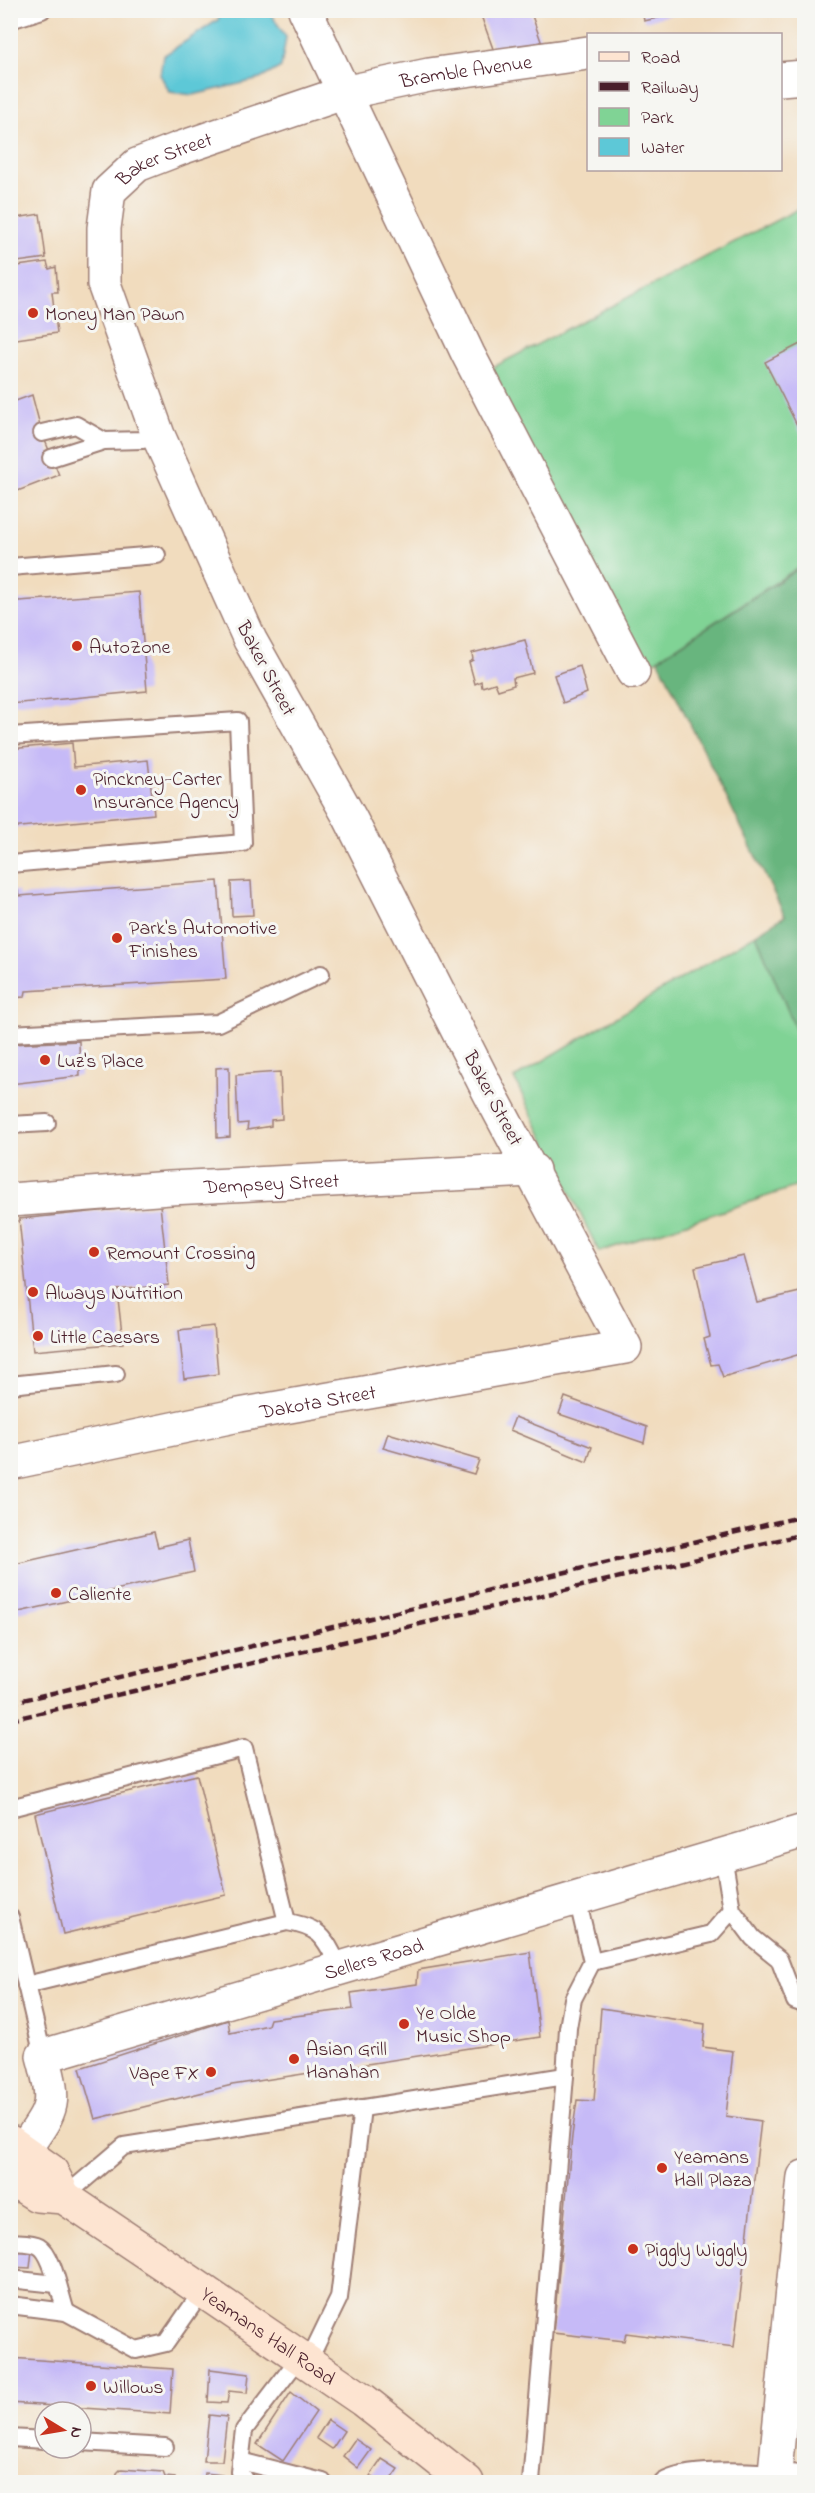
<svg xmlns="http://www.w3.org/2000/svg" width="815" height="2493" font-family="'Indie Flower',sans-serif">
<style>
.green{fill:#80d395;stroke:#657960;stroke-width:1.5}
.forest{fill:#68b57e;stroke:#596a54;stroke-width:1.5}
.water{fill:#5dc8d7;stroke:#547481;stroke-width:1.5}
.building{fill:#c6baf7}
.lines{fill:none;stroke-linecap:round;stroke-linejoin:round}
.lane-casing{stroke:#9e7e74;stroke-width:20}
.street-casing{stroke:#9e7e74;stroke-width:36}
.secondary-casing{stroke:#9e7e74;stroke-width:36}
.lane{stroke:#fff;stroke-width:16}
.street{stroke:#fff;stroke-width:33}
.secondary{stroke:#fde4d1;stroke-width:33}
.rail{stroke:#4a1f2b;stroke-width:4.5;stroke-dasharray:9 4.5;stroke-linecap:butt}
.poi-dot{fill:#c8321e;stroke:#f6f6f2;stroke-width:2}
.labels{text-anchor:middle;stroke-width:6;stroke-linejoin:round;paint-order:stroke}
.street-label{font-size:20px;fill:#4a1f2b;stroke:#f6f6f2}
.poi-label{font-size:20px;fill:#4a1f2b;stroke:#f6f6f2;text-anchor:start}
</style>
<rect width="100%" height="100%" fill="#f6f6f2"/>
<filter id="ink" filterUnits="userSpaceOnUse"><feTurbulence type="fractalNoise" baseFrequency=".0167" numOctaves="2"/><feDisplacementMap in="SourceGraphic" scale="12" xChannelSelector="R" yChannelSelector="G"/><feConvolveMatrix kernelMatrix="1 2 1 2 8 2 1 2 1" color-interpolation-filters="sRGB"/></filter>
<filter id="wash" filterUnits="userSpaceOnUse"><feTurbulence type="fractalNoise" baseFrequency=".008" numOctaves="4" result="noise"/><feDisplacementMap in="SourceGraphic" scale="24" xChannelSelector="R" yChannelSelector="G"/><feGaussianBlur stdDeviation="1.35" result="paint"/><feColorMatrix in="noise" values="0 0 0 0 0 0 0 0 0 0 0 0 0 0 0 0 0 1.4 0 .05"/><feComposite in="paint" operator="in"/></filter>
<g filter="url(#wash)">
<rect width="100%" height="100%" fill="#f1dcbe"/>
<g class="green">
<polygon points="804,206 804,564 658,659 633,672 480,374"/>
<polygon points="756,934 804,1049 804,1184 599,1252 514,1078"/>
</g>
<polygon class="forest" points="804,565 804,1049 756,934 785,916 658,659"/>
<polygon class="water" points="221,10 269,11 286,37 281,67 260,79 193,95 170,92 160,75 163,56 218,20"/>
<g id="blocks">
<g class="building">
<polygon points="479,10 530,10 542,44 496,57"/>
<polygon points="642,10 674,10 675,14 644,21"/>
<polygon points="10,195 13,195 15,212 10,213"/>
<polygon points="40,214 46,258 10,263 10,219"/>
<polygon points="47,262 49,269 56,267 58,292 52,292 57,333 10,340 10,267"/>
<polygon points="804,342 804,439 765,362"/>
<polygon points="32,395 42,433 59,475 10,494 10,403"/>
<polygon points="139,592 147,691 10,704 10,595 19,601"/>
<polygon points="525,640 533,673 513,678 514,685 498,690 495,683 482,687 481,681 475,684 469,662 473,660 472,653"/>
<polygon points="580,666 587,693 563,703 554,675"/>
<polygon points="72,743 74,767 148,760 154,814 10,828 10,749"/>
<polygon points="218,881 226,979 26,991 25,997 10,998 10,891 18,891 19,896"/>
<polygon points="251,881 253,915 232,916 231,882"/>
<polygon points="79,1041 80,1076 10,1084 10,1044"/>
<polygon points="229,1067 230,1137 217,1138 216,1068"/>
<polygon points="280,1072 282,1119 271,1120 271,1126 247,1130 248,1123 238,1124 236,1075"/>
<polygon points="160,1205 169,1285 117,1290 123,1343 33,1351 19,1219"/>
<polygon points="744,1256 757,1302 804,1291 804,1353 723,1377 718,1364 711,1365 704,1339 710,1337 695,1267"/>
<polygon points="214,1326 218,1374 184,1379 179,1330"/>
<polygon points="565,1397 647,1427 644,1443 559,1414"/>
<polygon points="515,1417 592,1447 587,1462 510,1430"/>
<polygon points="388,1433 479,1460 474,1474 383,1448"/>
<polygon points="154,1532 158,1547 188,1540 194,1572 10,1614 10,1565"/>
<polygon points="197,1775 226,1895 63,1934 35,1814"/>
<polygon points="530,1952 540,2037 232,2085 95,2119 80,2068 228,2020 230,2033 268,2025 270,2019 353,2009 351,1993 417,1984 418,1970"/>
<polygon points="601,2008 705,2024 703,2047 733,2051 726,2116 761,2121 734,2347 626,2333 624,2341 553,2333 572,2136 577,2100 594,2101"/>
<polygon points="10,2248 32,2250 30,2268 10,2267"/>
<polygon points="10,2358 173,2369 170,2414 10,2403"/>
<polygon points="210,2369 249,2374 247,2393 229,2391 227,2403 208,2402"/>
<polygon points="291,2392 316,2412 283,2461 257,2444"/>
<polygon points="209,2415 227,2417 222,2461 204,2461"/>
<polygon points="328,2420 344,2431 332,2449 316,2438"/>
<polygon points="355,2439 371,2450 358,2468 343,2456"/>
<polygon points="382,2459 398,2469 389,2482 379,2482 370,2476"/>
<polygon points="121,2469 163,2472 165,2477 175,2478 175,2482 116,2482 117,2473"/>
<polygon points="205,2473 222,2475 221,2482 204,2482"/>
</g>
</g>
</g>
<g filter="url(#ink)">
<use href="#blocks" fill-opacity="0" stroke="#9e7e74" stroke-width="1.5"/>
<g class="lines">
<defs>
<g id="lane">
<polyline points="10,20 42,10"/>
<polyline points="42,433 76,425 104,441"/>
<polyline points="51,458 104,441 143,440 158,435"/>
<polyline points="10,567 157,555"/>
<polyline points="10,736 238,721 243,843 10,864"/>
<polyline points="10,1034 218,1023 321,974"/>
<polyline points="10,1125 47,1123"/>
<polyline points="10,1385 116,1374"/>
<polyline points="10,1808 244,1748 287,1922"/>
<polyline points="723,1855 732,1910 753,1938 779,1959 795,2001 804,2004"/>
<polyline points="10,1917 43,2056"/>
<polyline points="592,1962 711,1934 732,1910"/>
<path d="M26,1985L287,1922C323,1928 324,1938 340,1968"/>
<polyline points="565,2076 568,2028 573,1999 592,1962 577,1898"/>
<polyline points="64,2197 124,2146 565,2076 531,2482"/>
<path d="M10,2242C18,2243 32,2242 39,2246C53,2254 60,2295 66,2312"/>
<polyline points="10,2279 56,2284"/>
<polyline points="10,2305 66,2312 136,2350 166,2343 203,2290"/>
<polyline points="308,2362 339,2298 362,2108"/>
<polyline points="10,2438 45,2440"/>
<polyline points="81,2442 165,2447"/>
<polyline points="240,2461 323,2482"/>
<polyline points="246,2482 239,2472 244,2430 300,2357"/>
<path d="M663,2482C688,2465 771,2473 804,2474"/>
</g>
<g id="street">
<polyline points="305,10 468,354 633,672"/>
<polyline points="780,79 804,77"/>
<path id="s1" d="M10,1200L170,1188L533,1170"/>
<path id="s2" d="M10,1463L239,1415L625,1347L489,1092L350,818L250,640L158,435L104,284V228L109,191L137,165L181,148L343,93L429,75L588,53"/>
<path id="s3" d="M23,2151C53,2108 57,2107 43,2056L804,1831"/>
<polyline points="774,2482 804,2177"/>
</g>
<g id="secondary">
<polyline points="10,2142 51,2171 64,2197"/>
<path id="s4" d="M10,2178L37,2195L64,2197L193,2284L363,2400L467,2482"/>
</g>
</defs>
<use href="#lane" class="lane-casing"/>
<use href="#street" class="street-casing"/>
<use href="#secondary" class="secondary-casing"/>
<use href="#lane" class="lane"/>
<use href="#street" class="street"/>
<use href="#secondary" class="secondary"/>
<g class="rail">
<polyline points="10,1703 804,1516"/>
<polyline points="10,1720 804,1534"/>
</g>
</g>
</g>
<g class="poi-dot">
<circle cx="33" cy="313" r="6"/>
<circle cx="77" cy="646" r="6"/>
<circle cx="81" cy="790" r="6"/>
<circle cx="117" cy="938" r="6"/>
<circle cx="45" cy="1060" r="6"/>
<circle cx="94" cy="1252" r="6"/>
<circle cx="33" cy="1292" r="6"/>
<circle cx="38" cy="1336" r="6"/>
<circle cx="56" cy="1593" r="6"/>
<circle cx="404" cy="2024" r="6"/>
<circle cx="294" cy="2059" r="6"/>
<circle cx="211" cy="2072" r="6"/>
<circle cx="662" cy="2168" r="6"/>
<circle cx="633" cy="2249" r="6"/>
<circle cx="91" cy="2386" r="6"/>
</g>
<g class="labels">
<g class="street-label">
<text dy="7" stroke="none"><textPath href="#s2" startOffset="2286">Bramble Avenue</textPath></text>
<text dy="7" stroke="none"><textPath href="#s2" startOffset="1970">Baker Street</textPath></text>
<text transform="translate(267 668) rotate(62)" y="7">Baker Street</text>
<text transform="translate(494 1098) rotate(62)" y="7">Baker Street</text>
<text dy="7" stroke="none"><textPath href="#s1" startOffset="262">Dempsey Street</textPath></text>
<text dy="7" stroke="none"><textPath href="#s2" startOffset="314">Dakota Street</textPath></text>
<text dy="7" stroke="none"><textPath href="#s3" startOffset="448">Sellers Road</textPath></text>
<text dy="7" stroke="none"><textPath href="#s4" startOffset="306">Yeamans Hall Road</textPath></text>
</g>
<g class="poi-label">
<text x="45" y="320">Money Man Pawn</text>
<text x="89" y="653">AutoZone</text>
<text x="93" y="785">Pinckney-Carter<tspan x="93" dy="23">Insurance Agency</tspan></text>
<text x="129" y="934">Park's Automotive<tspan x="129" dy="23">Finishes</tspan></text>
<text x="57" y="1067">Luz's Place</text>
<text x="106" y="1259">Remount Crossing</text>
<text x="45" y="1299">Always Nutrition</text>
<text x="50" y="1343">Little Caesars</text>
<text x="68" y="1600">Caliente</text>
<text x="416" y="2019">Ye Olde<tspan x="416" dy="23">Music Shop</tspan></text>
<text x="306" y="2055">Asian Grill<tspan x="306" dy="23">Hanahan</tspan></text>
<text x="199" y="2079" text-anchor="end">Vape FX</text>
<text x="674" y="2163">Yeamans<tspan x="674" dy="23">Hall Plaza</tspan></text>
<text x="645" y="2256">Piggly Wiggly</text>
<text x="103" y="2393">Willows</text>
</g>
</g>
<rect width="815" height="2493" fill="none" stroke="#f6f6f2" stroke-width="36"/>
<rect x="587" y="33" width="195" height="138" fill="#f6f6f2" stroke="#b1a0a2" stroke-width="1.5"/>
<rect x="599" y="52" width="30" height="9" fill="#fde4d1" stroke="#b1a0a2" stroke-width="1.5"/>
<text x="641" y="63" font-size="18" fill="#4a1f2b">Road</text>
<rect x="599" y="82" width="30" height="9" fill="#4a1f2b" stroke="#b1a0a2" stroke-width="1.5"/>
<text x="641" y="93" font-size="18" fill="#4a1f2b">Railway</text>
<rect x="599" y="108" width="30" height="18" fill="#80d395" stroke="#b1a0a2" stroke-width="1.5"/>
<text x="641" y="123" font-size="18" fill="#4a1f2b">Park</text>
<rect x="599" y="138" width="30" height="18" fill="#5dc8d7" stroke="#b1a0a2" stroke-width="1.5"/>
<text x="641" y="153" font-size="18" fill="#4a1f2b">Water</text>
<g transform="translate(63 2430) rotate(101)"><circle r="28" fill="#f6f6f2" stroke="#b1a0a2" stroke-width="1.5"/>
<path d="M0-4.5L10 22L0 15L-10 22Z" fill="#c8321e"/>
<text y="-9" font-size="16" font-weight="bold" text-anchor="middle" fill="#4a1f2b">N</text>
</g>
</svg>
